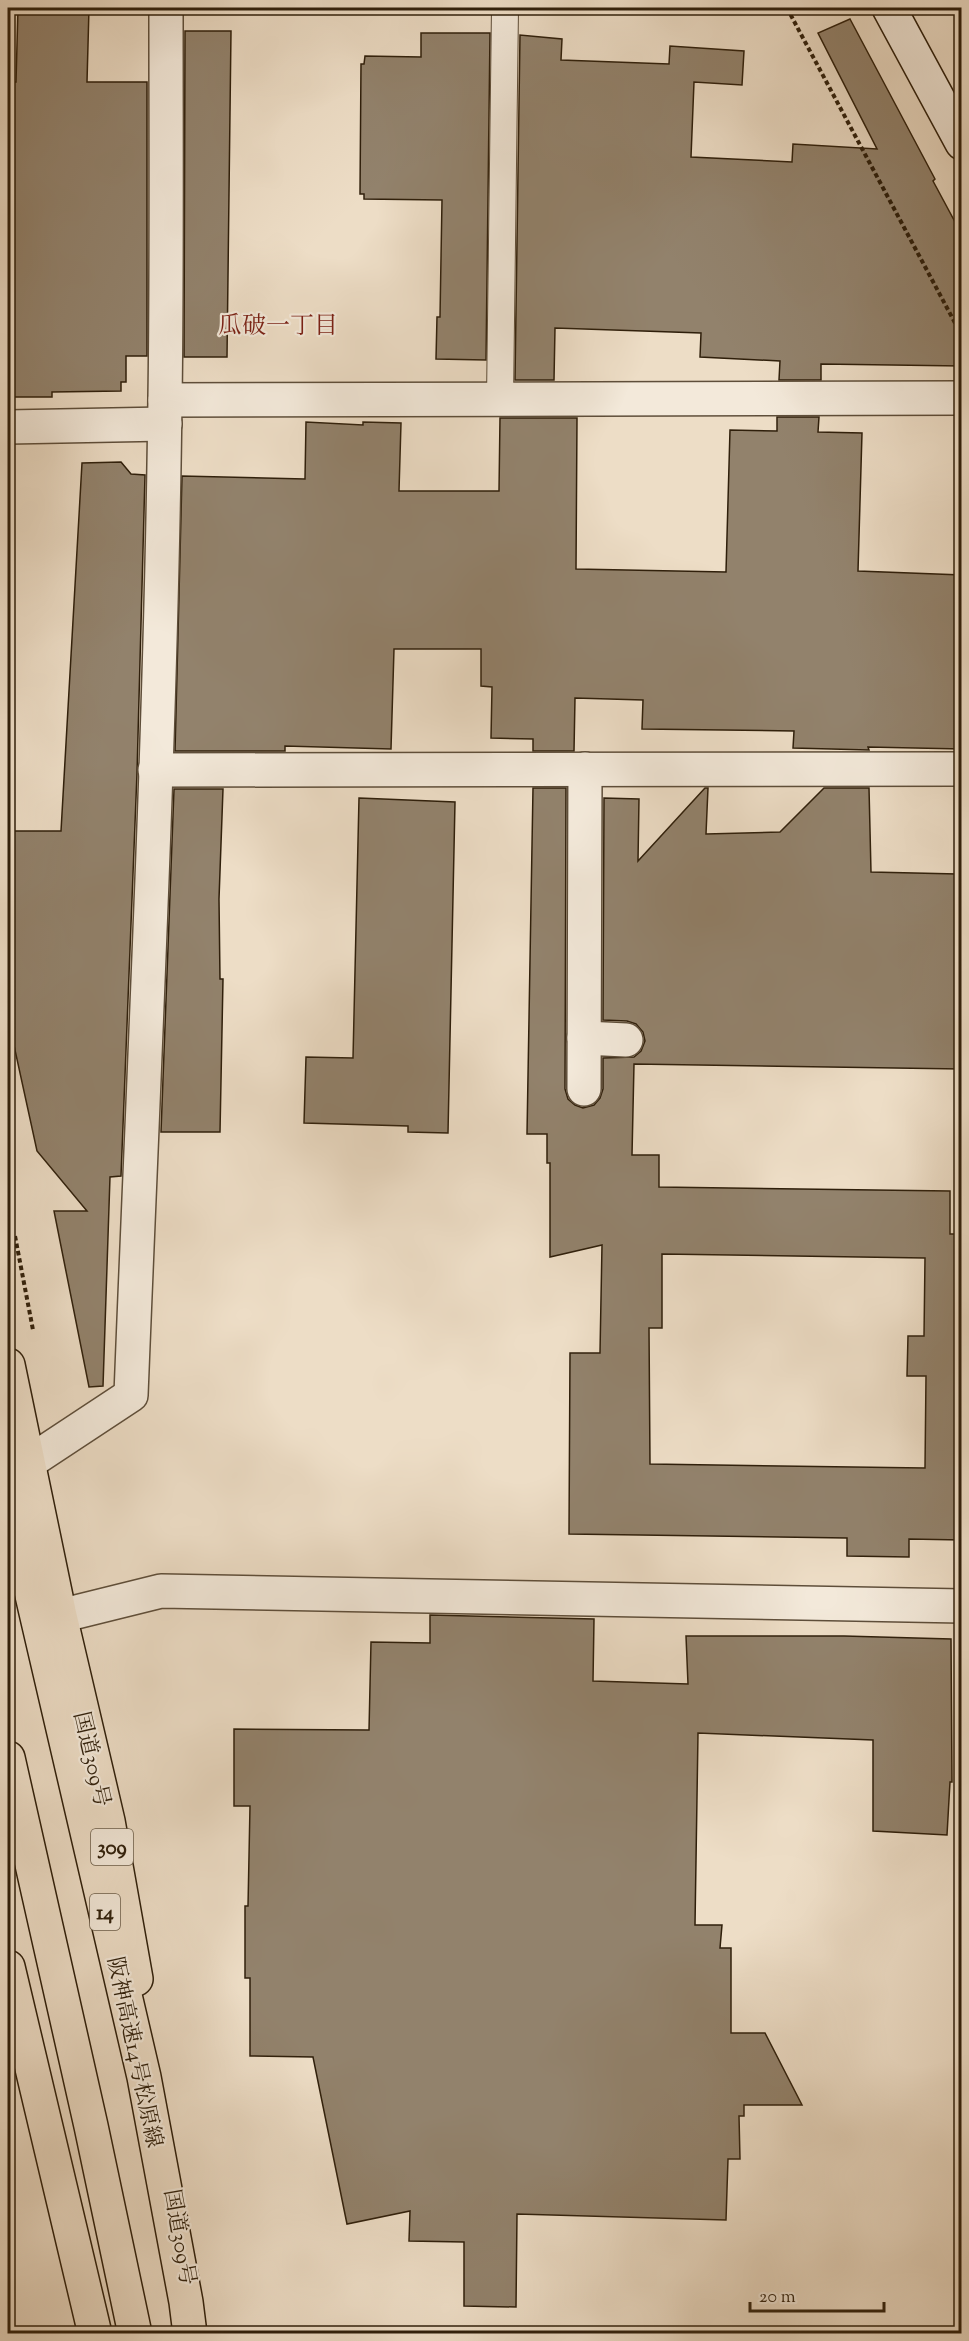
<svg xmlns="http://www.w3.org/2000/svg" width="969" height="2341" font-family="'Sorts Mill Goudy','Noto Serif JP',serif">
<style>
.building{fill:#92826c;stroke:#2f1f0b;stroke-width:1.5;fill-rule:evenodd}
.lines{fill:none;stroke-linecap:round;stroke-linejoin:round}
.service-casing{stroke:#5e4e3a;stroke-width:28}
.minor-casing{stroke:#5e4e3a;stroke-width:36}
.secondary-casing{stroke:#2f1f0b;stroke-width:36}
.trunk-casing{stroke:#2f1f0b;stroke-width:36}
.motorway-casing{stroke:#2f1f0b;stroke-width:36}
.path{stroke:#2f1f0b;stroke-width:4;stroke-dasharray:4.5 3;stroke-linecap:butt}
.service{stroke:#f3e9da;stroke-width:26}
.minor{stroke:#f3e9da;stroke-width:33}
.secondary{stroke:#f3e9da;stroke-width:33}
.trunk{stroke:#edddc6;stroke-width:33}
.motorway{stroke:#edddc6;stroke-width:33}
.labels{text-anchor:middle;stroke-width:4.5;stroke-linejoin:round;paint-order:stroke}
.shield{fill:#f3e9da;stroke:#6a5c49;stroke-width:1.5}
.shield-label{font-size:21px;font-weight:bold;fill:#2f1f0b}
.street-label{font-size:22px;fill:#2f1f0b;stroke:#f3e9da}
.neighbourhood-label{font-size:24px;fill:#7a1f14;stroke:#f3e9da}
</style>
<rect width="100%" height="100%" fill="#edddc6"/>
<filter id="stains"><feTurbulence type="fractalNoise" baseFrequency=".00333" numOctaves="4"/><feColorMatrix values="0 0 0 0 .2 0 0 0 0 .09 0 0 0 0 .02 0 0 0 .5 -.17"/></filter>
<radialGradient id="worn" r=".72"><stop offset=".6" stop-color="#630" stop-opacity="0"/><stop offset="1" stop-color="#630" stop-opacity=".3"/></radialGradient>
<g class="building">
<polygon points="18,8 89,8 87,82 147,82 147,356 126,356 126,382 121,382 121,391 52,392 52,397 14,397 11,337 14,337 12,164 8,164 8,82 16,82"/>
<polygon points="850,19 935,179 933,181 962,235 962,366 821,364 821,380 779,380 780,361 700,357 701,333 555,328 554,380 515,380 520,35 562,39 561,60 669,64 670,46 744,51 742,85 694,82 691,157 792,162 793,144 877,149 818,33"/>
<polygon points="185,31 231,31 227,357 184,357"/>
<polygon points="421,33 490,33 486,360 436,359 437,317 440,317 442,200 364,199 364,194 360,194 361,64 364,64 365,56 421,57"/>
<polygon points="777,417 819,417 818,432 862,433 858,571 962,575 962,749 868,747 869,750 793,748 794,731 642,729 643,700 575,698 574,751 533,751 533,739 491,738 492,687 481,686 481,649 394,649 391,749 285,746 285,751 175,751 182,476 305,479 306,422 363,425 363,422 401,423 399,491 499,491 500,418 577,418 576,569 726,572 730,430 777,431"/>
<polygon points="121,462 131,474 145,475 137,773 121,1176 110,1177 103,1386 89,1387 54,1211 87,1211 37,1151 8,1018 8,831 61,831 82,463"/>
<path d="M533,788H566L565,1089L568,1099L575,1105L583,1108L594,1105L600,1098L603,1089V1058L634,1057L641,1051L645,1041L643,1032L636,1024L627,1021L603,1020L604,798L639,799L638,861L705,788H708L706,834L780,832L824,788H869L871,872L957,874L955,993L961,994V1069L634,1064L632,1155H659V1187L950,1191V1234H962V1540L909,1539V1557L847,1556V1538L569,1534L570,1353H600L602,1245L550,1257V1163H547V1134H527ZM662,1254L925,1258L924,1336H908L907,1376H926L925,1468L650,1464L649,1328H662Z"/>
<polygon points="174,789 223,789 219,899 220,979 223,979 220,1132 161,1132"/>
<polygon points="359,798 455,802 448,1133 408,1132 408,1126 304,1123 306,1057 353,1058"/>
<polygon points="430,1615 594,1619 593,1681 688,1684 686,1636 844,1636 951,1639 952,1782 950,1782 947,1835 873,1831 873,1740 698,1733 695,1925 722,1925 720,1948 731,1948 731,2033 765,2033 802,2105 744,2105 744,2116 739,2116 740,2159 728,2159 726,2220 517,2214 516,2307 464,2306 464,2242 409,2241 410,2211 347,2224 313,2057 250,2056 250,1978 245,1978 245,1906 248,1906 250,1806 234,1806 234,1729 369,1730 371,1642 430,1643"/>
</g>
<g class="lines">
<defs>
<polyline id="service" points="500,399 505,8"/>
<g id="minor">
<polyline points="165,400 962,398"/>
<polyline points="8,427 165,424"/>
<polyline points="155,770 962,769"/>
<polyline points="584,1038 626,1040"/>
<polyline points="584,1089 585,769"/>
<path d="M28,1463L131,1395C144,1063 161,731 165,398C167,268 166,138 166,8"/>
<polyline points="60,1616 161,1591 962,1606"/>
</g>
<polyline id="secondary" points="889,8 962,143"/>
<g id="trunk">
<polyline points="8,1365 60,1616 108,1821 136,1979"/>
<polyline points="8,1967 95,2334"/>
</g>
<g id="motorway">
<polyline points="8,1492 144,2077 186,2302 190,2334"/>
<polyline points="8,1758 91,2126 135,2334"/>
</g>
</defs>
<use href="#service" class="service-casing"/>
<use href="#minor" class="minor-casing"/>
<use href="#secondary" class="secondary-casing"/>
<use href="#trunk" class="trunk-casing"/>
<use href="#motorway" class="motorway-casing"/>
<g class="path">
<polyline points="787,8 962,336"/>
<polyline points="8,1238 15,1236 33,1330"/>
</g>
<use href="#service" class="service"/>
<use href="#minor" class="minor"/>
<use href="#secondary" class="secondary"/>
<use href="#trunk" class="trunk"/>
<use href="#motorway" class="motorway"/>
</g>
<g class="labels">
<g class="shield">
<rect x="91" y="1829" width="42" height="36" rx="4.5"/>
<rect x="90" y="1894" width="30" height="36" rx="4.5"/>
</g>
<g class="shield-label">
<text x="112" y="1854">309</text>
<text x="105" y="1919">14</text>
</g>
<g class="street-label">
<text transform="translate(93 1759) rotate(77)" y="8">国道309号</text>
<text transform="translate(136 2052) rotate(78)" y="8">阪神高速14号松原線</text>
<text transform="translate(181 2237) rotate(80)" y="8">国道309号</text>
</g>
<g class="neighbourhood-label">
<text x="278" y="333">瓜破一丁目</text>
</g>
</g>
<rect width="969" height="2341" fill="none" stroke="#edddc6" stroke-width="30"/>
<rect x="9" y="9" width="951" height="2323" fill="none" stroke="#2f1f0b" stroke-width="3"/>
<rect x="15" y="15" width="939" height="2311" fill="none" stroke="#2f1f0b" stroke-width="1.5"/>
<path d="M750 2302v9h134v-9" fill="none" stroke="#2f1f0b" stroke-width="3"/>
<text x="759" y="2302" font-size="18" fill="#2f1f0b" stroke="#f3e9da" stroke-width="4.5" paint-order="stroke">20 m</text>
<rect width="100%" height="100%" filter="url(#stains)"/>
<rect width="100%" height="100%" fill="url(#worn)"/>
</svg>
